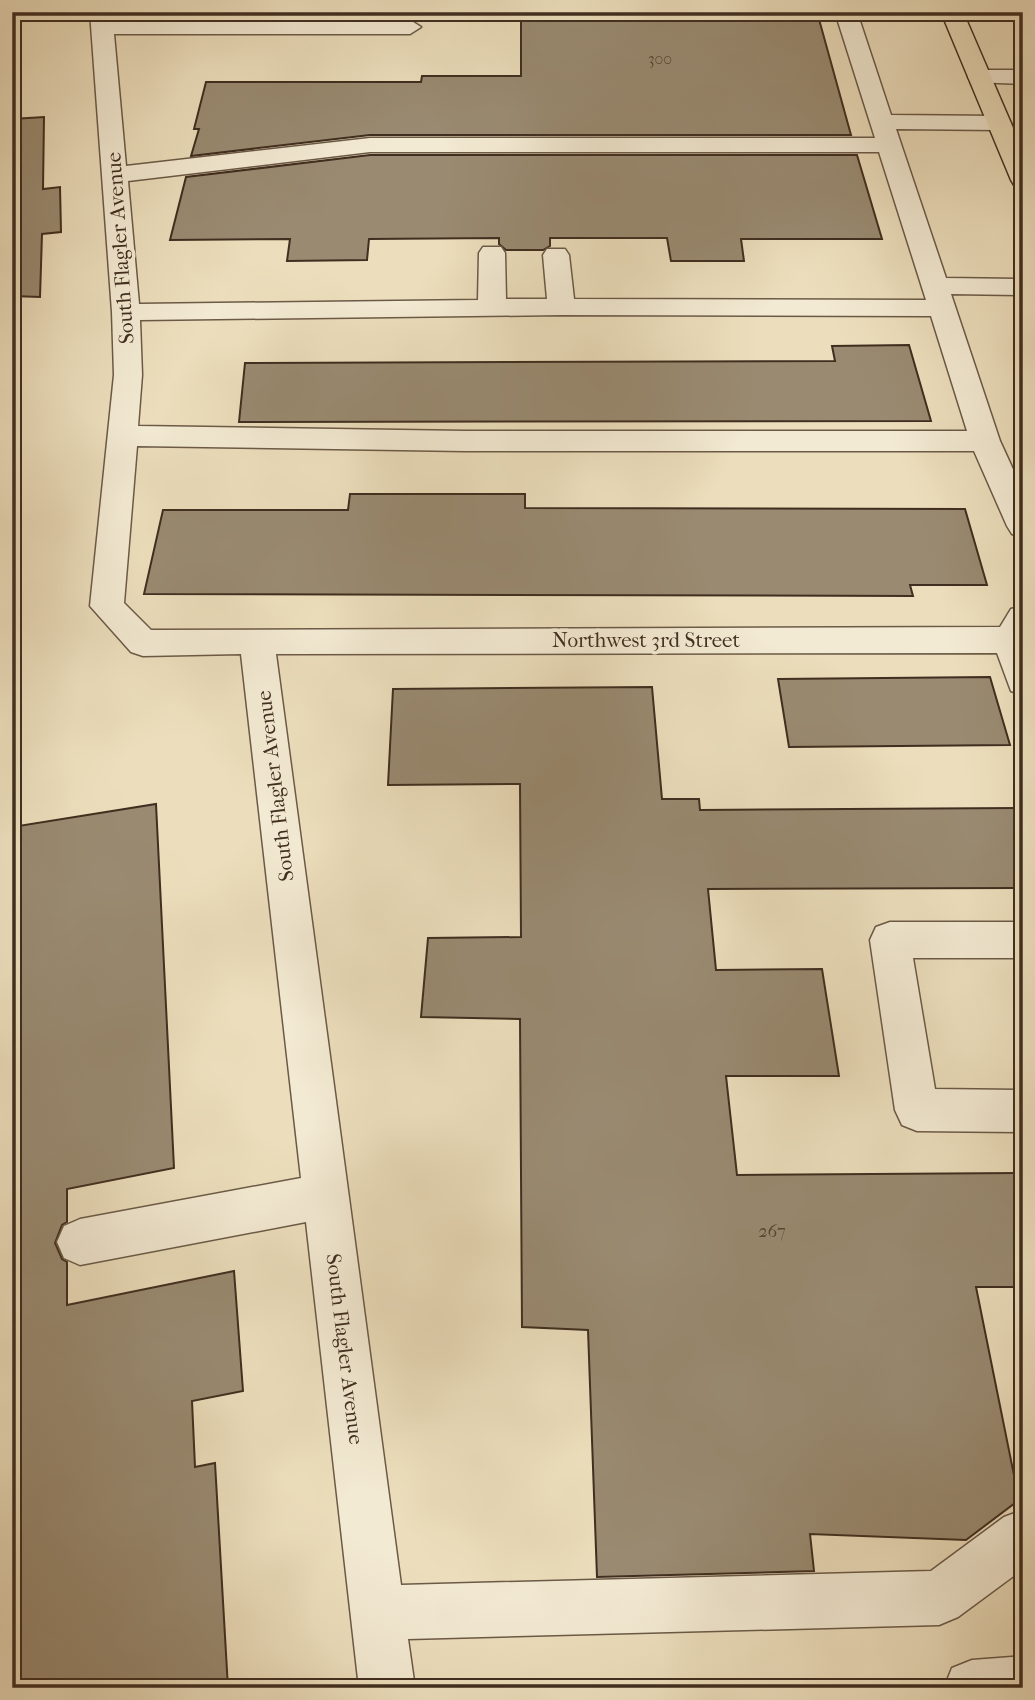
<svg xmlns="http://www.w3.org/2000/svg" width="1035" height="1700" font-family="'IM FELL French Canon',serif">
<style>
.building{fill:#998a71;stroke:#402e20;stroke-width:2}
.lines{fill:none;stroke-linecap:round;stroke-linejoin:round}
.minor-casing{stroke:#6b5a47;stroke-width:3}
.major-casing{stroke:#402e20;stroke-width:3}
.minor{fill:#f3ead3;fill-rule:evenodd}
.major{fill:#ecdebc;fill-rule:evenodd}
.labels{text-anchor:middle;stroke-width:7;stroke-linejoin:round;paint-order:stroke}
.far-number-label{font-size:16px;fill:#564534}
.number-label{font-size:18px;fill:#564534}
.street-label{font-size:21px;fill:#402e20;stroke:#f3ead3}
</style>
<rect width="100%" height="100%" fill="#ecdebc"/>
<filter id="stains"><feTurbulence type="fractalNoise" baseFrequency=".00286" numOctaves="4"/><feColorMatrix values="0 0 0 0 .2 0 0 0 0 .09 0 0 0 0 .02 0 0 0 .5 -.17"/></filter>
<radialGradient id="worn" r=".72"><stop offset=".6" stop-color="#630" stop-opacity="0"/><stop offset="1" stop-color="#630" stop-opacity=".3"/></radialGradient>
<g class="building">
<polygon points="521,12 817,12 851,135 370,135 191,156 199,129 194,129 206,82 421,82 422,76 521,76"/>
<polygon points="44,117 43,189 60,187 61,232 42,234 40,297 12,296 12,119"/>
<polygon points="370,155 857,155 882,239 741,239 744,261 671,261 667,238 550,238 550,246 543,250 506,250 499,244 499,238 369,239 367,260 287,261 290,239 170,240 186,177"/>
<polygon points="909,345 931,421 239,422 245,363 835,361 832,346"/>
<polygon points="350,494 525,494 525,508 965,509 987,585 910,585 913,596 144,594 163,510 348,510"/>
<polygon points="990,677 1010,745 789,747 778,679"/>
<polygon points="652,687 662,799 699,799 700,810 1023,808 1023,888 708,889 716,970 822,969 839,1076 726,1076 737,1175 1023,1173 1023,1287 976,1287 1019,1500 966,1540 810,1534 814,1571 597,1577 588,1330 522,1327 520,1019 421,1017 428,938 521,937 520,784 388,785 393,689"/>
<polygon points="156,804 174,1168 67,1189 67,1222 62,1225 55,1243 62,1259 67,1262 67,1305 234,1271 243,1391 192,1401 195,1467 215,1463 228,1688 12,1688 12,827"/>
</g>
<g class="lines">
<defs>
<g id="minor">
<path d="M90,12H112L113,20H410L421,27L410,34H114L126,166L370,138H875L835,12H857L891,115L999,116L1007,118L1011,123L1007,128L999,130L896,129L946,278L1023,279V295L951,294L1000,441L1023,491V537L1012,534L1007,526L974,451H465L137,446L124,603L151,630L1000,627L1011,609L1023,606V695L1011,691L997,653L276,654L401,1585L931,1571L1004,1517L1023,1510V1569L958,1617L939,1625L408,1639L415,1688H359L306,1222L80,1265L64,1258L57,1242L64,1226L80,1219L301,1178L241,654L143,656L131,652L90,606L114,375L112,312ZM370,152H879L926,300L574,299L569,255L565,249H547L543,255L547,299H506L505,253L501,247H483L479,253L478,300L139,304L128,181ZM561,315L931,316L967,431H465L138,426L142,375L140,320Z"/>
<polygon points="979,70 1023,70 1023,84 971,82 968,77 971,72"/>
<polygon points="890,922 1023,922 1023,958 913,958 935,1089 1023,1090 1023,1132 917,1131 902,1125 895,1110 870,940 876,927"/>
<polygon points="1023,1656 1023,1688 944,1688 952,1668 972,1660"/>
</g>
<polygon id="major" points="941,12 963,12 1023,151 1023,187 1014,185 1011,180"/>
</defs>
<use href="#minor" class="minor-casing"/>
<use href="#major" class="major-casing"/>
<use href="#minor" class="minor"/>
<use href="#major" class="major"/>
</g>
<g class="labels">
<g class="far-number-label">
<text x="660" y="64">300</text>
</g>
<g class="number-label">
<text x="772" y="1237">267</text>
</g>
<g class="street-label">
<text transform="translate(120 248) rotate(-94)" y="7">South Flagler Avenue</text>
<text x="646" y="647">Northwest 3rd Street</text>
<text transform="translate(275 786) rotate(-97)" y="7">South Flagler Avenue</text>
<text transform="translate(345 1349) rotate(83)" y="7">South Flagler Avenue</text>
</g>
</g>
<rect width="1035" height="1700" fill="none" stroke="#ecdebc" stroke-width="42"/>
<rect x="14" y="14" width="1007" height="1672" fill="none" stroke="#402e20" stroke-width="3.5"/>
<rect x="21" y="21" width="993" height="1658" fill="none" stroke="#402e20" stroke-width="2"/>
<rect width="100%" height="100%" filter="url(#stains)"/>
<rect width="100%" height="100%" fill="url(#worn)"/>
</svg>
